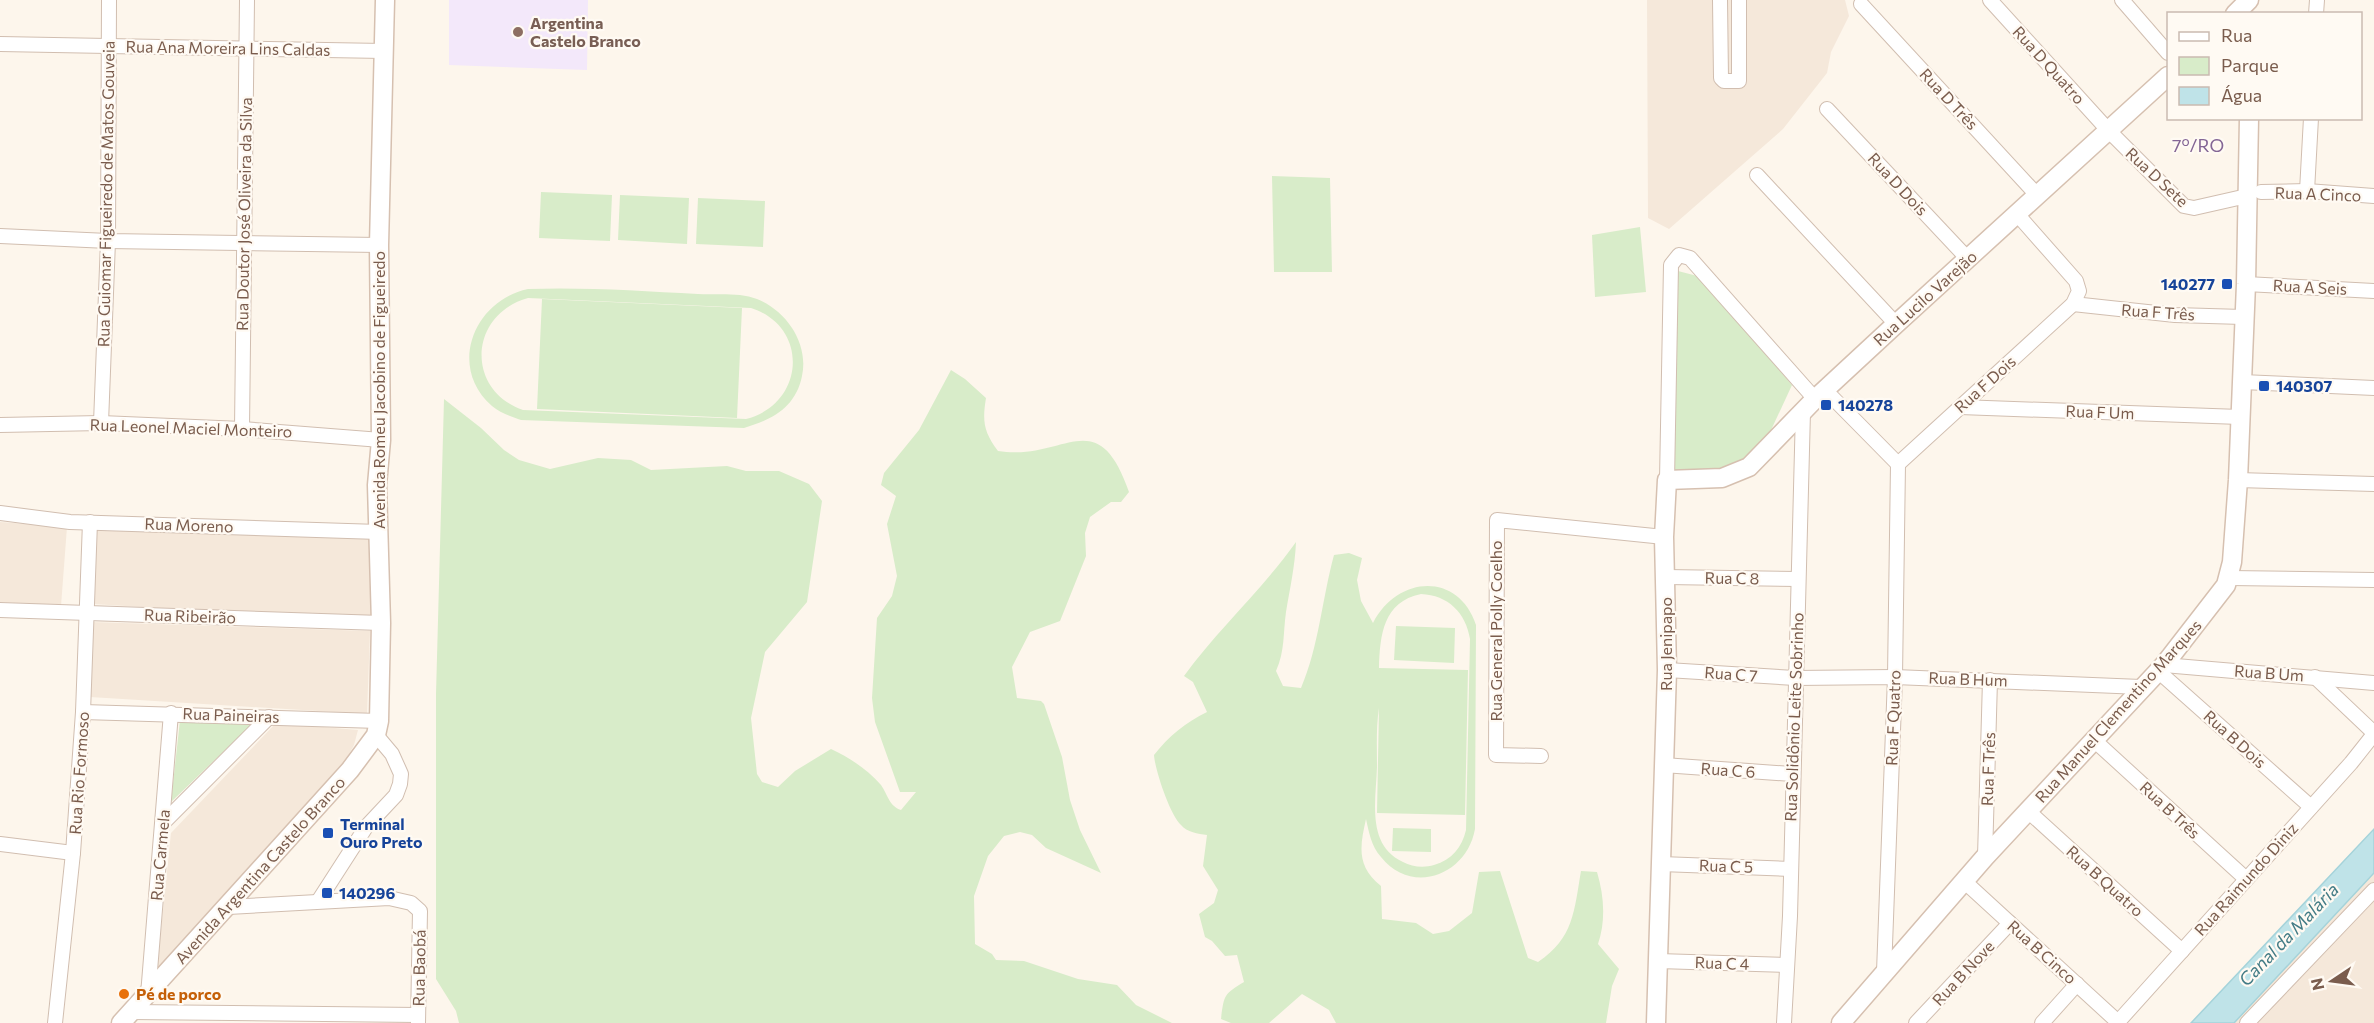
<svg xmlns="http://www.w3.org/2000/svg" width="2374" height="1023" font-family="Commissioner,sans-serif">
<style>
.residential{fill:#f5e8da}
.education{fill:#f3e8fa}
.green{fill:#d8ecc9;fill-rule:evenodd}
.water{fill:#bfe3e8;stroke:#a5d3da;stroke-width:1.5}
.lines{fill:none;stroke-linecap:round;stroke-linejoin:round}
.street-casing{stroke:#d1beb0;stroke-width:16}
.secondary-casing{stroke:#d6c0b0;stroke-width:21}
.street{stroke:#fff;stroke-width:14}
.secondary{stroke:#fff;stroke-width:18}
.education-dot{fill:#8d6e63;stroke:#fffaf3;stroke-width:2}
.transit-dot{fill:#1a4fb4;stroke:#fffaf3;stroke-width:2}
.food-dot{fill:#e8710a;stroke:#fffaf3;stroke-width:2}
.labels{text-anchor:middle;stroke-width:4.5;stroke-linejoin:round;paint-order:stroke}
.education-label{font-size:16px;font-weight:bold;fill:#785e54;stroke:#fffaf3;text-anchor:start}
.street-label{font-size:16px;fill:#7a5c4d;stroke:#fffaf3}
.transit-label{font-size:16px;font-weight:bold;fill:#164399;stroke:#fffaf3;text-anchor:start}
.food-label{font-size:16px;font-weight:bold;fill:#c56008;stroke:#fffaf3;text-anchor:start}
.neighbourhood-label{font-size:18px;fill:#846695;stroke:#fffaf3}
.water-label{font-size:18px;font-style:italic;fill:#437c86;stroke:#fffaf3}
</style>
<rect width="100%" height="100%" fill="#fdf6ec"/>
<g class="residential">
<polygon points="1647,0 1845,0 1849,16 1831,52 1827,73 1783,129 1669,229 1648,218"/>
<polygon points="0,522 67,527 61,606 0,602"/>
<polygon points="95,528 373,537 371,621 93,604"/>
<polygon points="91,622 370,631 367,714 90,697"/>
<polygon points="276,723 358,730 354,745 342,767 156,978 171,833"/>
<polygon points="2374,860 2374,1023 2208,1023"/>
</g>
<polygon class="education" points="449,0 588,0 587,70 449,65"/>
<g class="green">
<polygon points="1272,176 1330,178 1332,272 1274,272"/>
<polygon points="541,192 612,195 610,241 539,238"/>
<polygon points="620,195 689,198 687,244 618,240"/>
<polygon points="698,198 765,201 763,247 696,244"/>
<polygon points="1640,227 1646,292 1595,297 1592,235"/>
<polygon points="1678,271 1701,277 1792,385 1753,469 1664,477"/>
<path d="M528,289C584,287 642,291 698,294C717,295 740,292 757,299C787,311 809,344 802,376C796,407 772,420 744,428L521,420C512,417 500,413 492,406C447,367 474,300 528,289ZM528,298L751,308C810,327 805,404 746,419L523,410C465,390 469,314 528,298Z"/>
<polygon points="542,299 742,308 737,418 537,409"/>
<path d="M951,370L965,379L986,398C982,422 984,432 998,451C1064,462 1097,400 1129,492L1121,502H1111L1090,517L1085,533L1086,556L1060,621L1030,632L1012,667L1017,698L1041,701L1044,704L1062,757L1070,800L1080,830L1101,873L1046,848L1032,835L1020,832L1004,836L988,856L974,896L975,944L992,954L996,960L1024,961L1078,979L1117,985L1136,1005L1172,1023H459L456,1011L436,979V694L444,399L481,428L504,450L519,460L550,469L598,458L631,460L651,470L727,466L746,471H779L809,484L822,501L807,602L765,652L751,718L757,774L762,782L778,787L795,771L831,749C849,757 868,770 881,785C888,795 889,806 901,810L916,792H900L875,722L872,698L877,618L892,596L897,576L887,524L896,496L881,485L884,473L919,430Z"/>
<path d="M1296,542C1295,566 1290,588 1286,612C1283,633 1285,651 1276,671L1283,686L1301,688C1319,646 1322,599 1334,555L1349,553L1362,558L1357,580L1361,601L1373,623C1397,576 1458,571 1476,625L1475,829C1467,875 1412,896 1381,857C1371,846 1369,832 1366,819C1360,846 1356,866 1381,886L1382,919L1416,923L1433,934L1449,931L1472,913L1479,872L1500,871L1528,958L1538,962C1574,938 1574,911 1581,871L1597,872C1604,895 1606,921 1598,944L1619,969L1612,986L1606,1023H1336L1329,1010L1302,994L1269,1023H1231L1221,1019C1224,995 1224,994 1244,982L1237,955L1225,956L1212,941L1205,937L1199,914L1214,903L1218,890L1203,866L1207,835C1198,834 1187,832 1181,825C1170,815 1155,770 1154,755C1168,737 1186,722 1207,712L1193,682L1184,676C1218,629 1262,590 1296,542ZM1421,594C1448,595 1466,613 1470,639L1466,830C1462,847 1452,860 1434,865C1424,868 1412,867 1403,862C1366,845 1376,800 1377,767C1377,748 1376,727 1379,708L1377,813L1465,815L1468,670L1379,668C1380,635 1383,602 1421,594Z"/>
<polygon points="1396,626 1455,628 1454,663 1394,660"/>
<polygon points="180,720 251,725 171,802"/>
<polygon points="1393,828 1431,829 1431,852 1392,851"/>
</g>
<polygon class="water" points="2374,829 2374,873 2234,1023 2191,1023"/>
<g class="lines">
<defs>
<g id="street">
<polyline points="1720,0 1721,78 1724,81 1739,81 1739,0"/>
<polyline points="1990,0 2108,130 2184,206 2194,208 2247,196"/>
<polyline points="2122,0 2168,53"/>
<polyline points="1861,4 2037,195"/>
<polyline points="2316,14 2317,0"/>
<polyline points="0,44 384,51"/>
<polyline points="1827,109 1968,259"/>
<polyline points="1757,175 1896,324"/>
<polyline points="2307,191 2311,118"/>
<polyline points="2261,192 2307,191 2374,196"/>
<polyline points="0,236 108,241 379,245"/>
<polyline points="2246,284 2374,291"/>
<polyline points="2073,304 2175,315 2243,317"/>
<polyline points="2242,382 2374,388"/>
<polyline points="1825,390 1898,464"/>
<polyline points="1960,407 2240,417"/>
<polyline points="101,423 108,241 109,0"/>
<polyline points="0,425 101,423 242,429 381,440"/>
<polyline points="242,429 247,0"/>
<polyline points="1898,464 2073,304 2079,291 2076,281 2017,214"/>
<polyline points="1667,480 1671,265 1679,255 1690,258 1815,399"/>
<polyline points="2238,480 2374,484"/>
<polyline points="0,513 70,522 379,532"/>
<polyline points="1666,577 1798,579"/>
<polyline points="2229,578 2374,580"/>
<polyline points="0,610 381,623"/>
<polyline points="2164,665 2374,683"/>
<polyline points="1667,670 1795,678 1895,677 2141,687"/>
<polyline points="2158,671 2311,807"/>
<polyline points="2315,677 2374,733"/>
<polyline points="83,712 379,721"/>
<polyline points="2095,741 2245,878"/>
<polyline points="1541,756 1496,755 1497,520 1664,537"/>
<polyline points="1663,765 1792,774"/>
<polyline points="2028,811 2182,951"/>
<polyline points="163,823 269,717"/>
<polyline points="0,844 73,853"/>
<polyline points="1985,857 1990,680"/>
<polyline points="1661,864 1791,869"/>
<polyline points="1965,882 2119,1023"/>
<polyline points="319,900 366,827 396,795 400,784 401,774 392,754 376,735"/>
<polyline points="228,907 389,898 411,903 420,911 418,1023"/>
<polyline points="1658,961 1786,965"/>
<polyline points="1884,972 1895,677 1898,464"/>
<polyline points="148,995 171,713"/>
<polyline points="132,1012 418,1015"/>
<polyline points="2118,1022 2351,763 2374,734"/>
<polyline points="55,1023 73,853 83,712 90,522"/>
<polyline points="1784,1023 1790,916 1803,411"/>
<polyline points="1916,1023 2010,923"/>
<polyline points="2042,1023 2077,984"/>
<polyline points="2247,1023 2374,890"/>
</g>
<g id="secondary">
<polyline points="2235,14 2249,0"/>
<polyline points="121,1023 350,770 376,735 379,721 381,623 377,485 381,440 379,245 385,0"/>
<polyline points="1656,1023 1667,670 1664,537 1667,480 1722,478 1749,467 1815,399 1896,324 2168,76"/>
<polyline points="1841,1023 1985,857 2164,665 2226,585 2232,562 2238,480 2246,284 2249,118"/>
</g>
</defs>
<use href="#street" class="street-casing"/>
<use href="#secondary" class="secondary-casing"/>
<use href="#street" class="street"/>
<use href="#secondary" class="secondary"/>
</g>
<circle class="education-dot" cx="518" cy="32" r="6"/>
<g class="transit-dot">
<rect x="2221" y="278" width="12" height="12" rx="3"/>
<rect x="2258" y="380" width="12" height="12" rx="3"/>
<rect x="1820" y="399" width="12" height="12" rx="3"/>
<rect x="322" y="827" width="12" height="12" rx="3"/>
<rect x="321" y="887" width="12" height="12" rx="3"/>
</g>
<circle class="food-dot" cx="124" cy="994" r="6"/>
<g class="labels">
<g class="education-label">
<text x="530" y="29">Argentina<tspan x="530" dy="18">Castelo Branco</tspan></text>
</g>
<g class="street-label">
<text transform="translate(228 48) rotate(1)" y="6">Rua Ana Moreira Lins Caldas</text>
<text transform="translate(2049 65) rotate(48)" y="6">Rua D Quatro</text>
<text transform="translate(1949 99) rotate(47)" y="6">Rua D Três</text>
<text transform="translate(2157 177) rotate(43)" y="6">Rua D Sete</text>
<text transform="translate(1898 184) rotate(47)" y="6">Rua D Dois</text>
<text transform="translate(106 194) rotate(-89)" y="6">Rua Guiomar Figueiredo de Matos Gouveia</text>
<text transform="translate(2318 194) rotate(2)" y="6">Rua A Cinco</text>
<text transform="translate(244 214) rotate(-89)" y="6">Rua Doutor José Oliveira da Silva</text>
<text transform="translate(2310 287) rotate(3)" y="6">Rua A Seis</text>
<text transform="translate(1925 298) rotate(-42)" y="6">Rua Lucilo Varejão</text>
<text transform="translate(2158 312) rotate(4)" y="6">Rua F Três</text>
<text transform="translate(1985 384) rotate(-42)" y="6">Rua F Dois</text>
<text transform="translate(379 390) rotate(-90)" y="6">Avenida Romeu Jacobino de Figueiredo</text>
<text transform="translate(2100 412) rotate(2)" y="6">Rua F Um</text>
<text transform="translate(191 428) rotate(2)" y="6">Rua Leonel Maciel Monteiro</text>
<text transform="translate(189 525) rotate(2)" y="6">Rua Moreno</text>
<text transform="translate(1732 578) rotate(1)" y="6">Rua C 8</text>
<text transform="translate(190 616) rotate(2)" y="6">Rua Ribeirão</text>
<text transform="translate(1496 631) rotate(-90)" y="6">Rua General Polly Coelho</text>
<text transform="translate(1666 644) rotate(-90)" y="6">Rua Jenipapo</text>
<text transform="translate(2269 673) rotate(4)" y="6">Rua B Um</text>
<text transform="translate(1731 674) rotate(4)" y="6">Rua C 7</text>
<text transform="translate(1968 679) rotate(2)" y="6">Rua B Hum</text>
<text transform="translate(2118 711) rotate(-48)" y="6">Rua Manuel Clementino Marques</text>
<text transform="translate(231 715) rotate(2)" y="6">Rua Paineiras</text>
<text transform="translate(1794 717) rotate(-88)" y="6">Rua Solidônio Leite Sobrinho</text>
<text transform="translate(1893 718) rotate(-88)" y="6">Rua F Quatro</text>
<text transform="translate(2235 739) rotate(42)" y="6">Rua B Dois</text>
<text transform="translate(1988 769) rotate(-88)" y="6">Rua F Três</text>
<text transform="translate(1728 770) rotate(4)" y="6">Rua C 6</text>
<text transform="translate(79 773) rotate(-86)" y="6">Rua Rio Formoso</text>
<text transform="translate(2170 810) rotate(43)" y="6">Rua B Três</text>
<text transform="translate(160 855) rotate(-85)" y="6">Rua Carmela</text>
<text transform="translate(1726 866) rotate(2)" y="6">Rua C 5</text>
<text transform="translate(260 870) rotate(-48)" y="6">Avenida Argentina Castelo Branco</text>
<text transform="translate(2246 879) rotate(-48)" y="6">Rua Raimundo Diniz</text>
<text transform="translate(2105 881) rotate(42)" y="6">Rua B Quatro</text>
<text transform="translate(2042 952) rotate(42)" y="6">Rua B Cinco</text>
<text transform="translate(1722 963) rotate(2)" y="6">Rua C 4</text>
<text transform="translate(419 968) rotate(-89)" y="6">Rua Baobá</text>
<text transform="translate(1963 973) rotate(-47)" y="6">Rua B Nove</text>
</g>
<g class="transit-label">
<text x="2215" y="290" text-anchor="end">140277</text>
<text x="2276" y="392">140307</text>
<text x="1838" y="411">140278</text>
<text x="340" y="830">Terminal<tspan x="340" dy="18">Ouro Preto</tspan></text>
<text x="339" y="899">140296</text>
</g>
<g class="food-label">
<text x="136" y="1000">Pé de porco</text>
</g>
<g class="neighbourhood-label">
<text x="2198" y="152">7º/RO</text>
</g>
<g class="water-label">
<text transform="translate(2289 935) rotate(-46)" y="6">Canal da Malária</text>
</g>
</g>
<rect x="2167" y="12" width="195" height="108" fill="#fffaf3" stroke="#cabbb1" stroke-width="1.5"/>
<rect x="2179" y="32" width="30" height="9" fill="#ffffff" stroke="#cabbb1" stroke-width="1.5"/>
<text x="2221" y="42" font-size="18" fill="#7a5c4d">Rua</text>
<rect x="2179" y="57" width="30" height="18" fill="#d8ecc9" stroke="#cabbb1" stroke-width="1.5"/>
<text x="2221" y="72" font-size="18" fill="#7a5c4d">Parque</text>
<rect x="2179" y="87" width="30" height="18" fill="#bfe3e8" stroke="#cabbb1" stroke-width="1.5"/>
<text x="2221" y="102" font-size="18" fill="#7a5c4d">Água</text>
<g transform="translate(2332 981) rotate(257)" stroke="#fffaf3" stroke-width="4.5" paint-order="stroke">
<path d="M0-4.5L10 22L0 15L-10 22Z" fill="#7a5c4d"/>
<text y="-9" font-size="16" font-weight="bold" text-anchor="middle" fill="#7a5c4d">N</text>
</g>
</svg>
